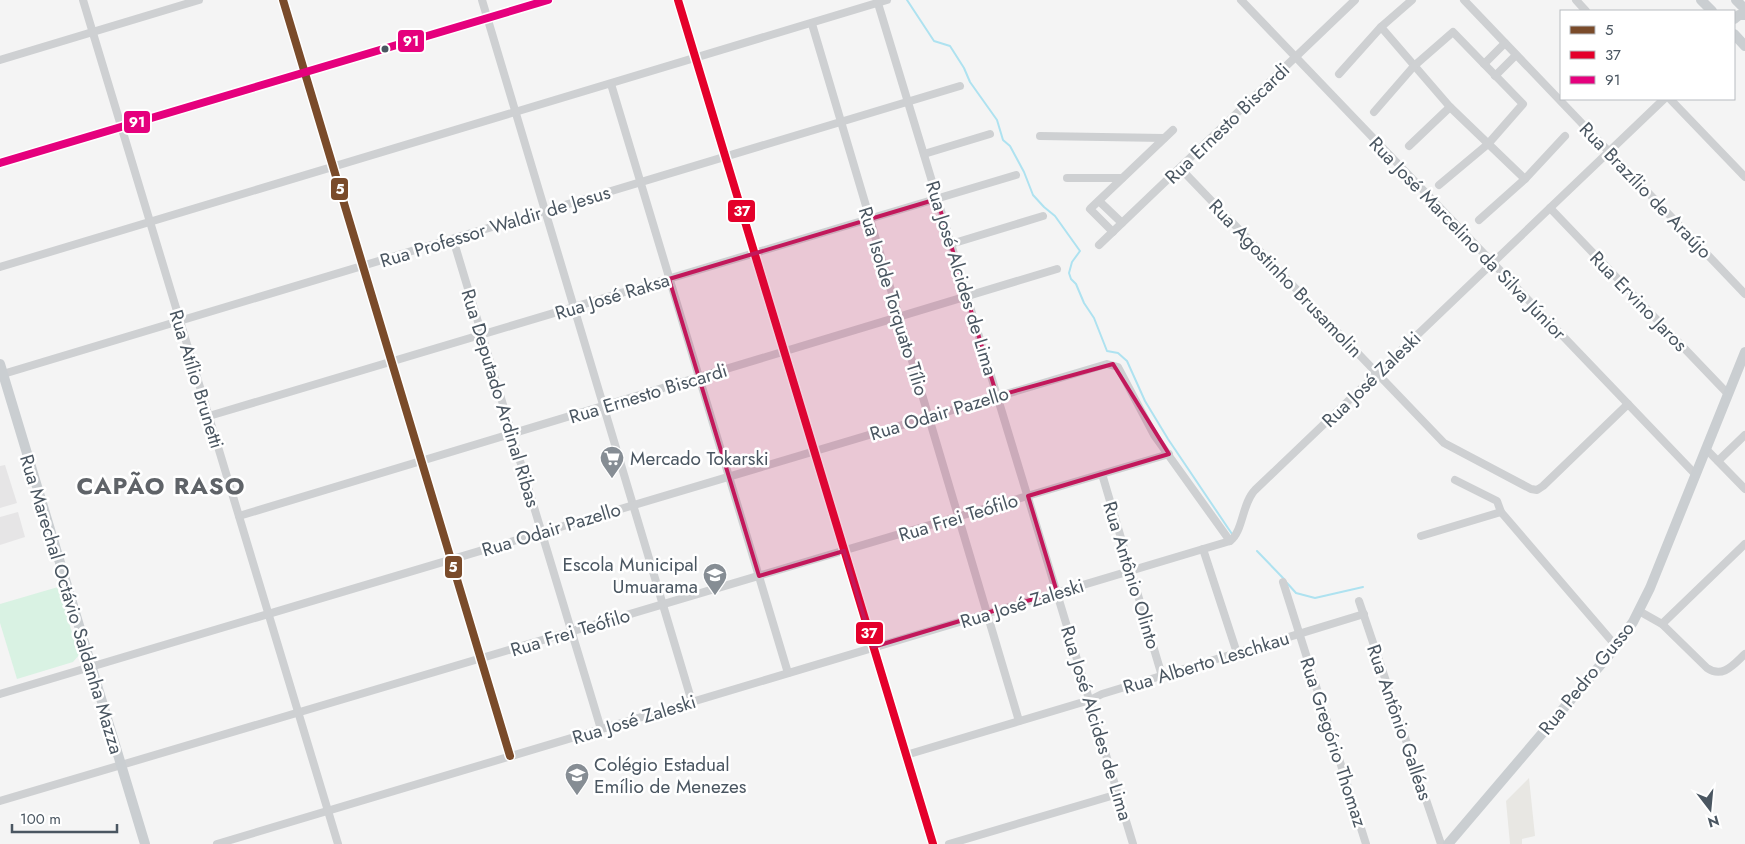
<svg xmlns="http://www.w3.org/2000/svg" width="1745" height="844" font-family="Jost,sans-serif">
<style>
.commercial{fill:#e8e7e3}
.education{fill:#e6e5e6}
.green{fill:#d9f2e3}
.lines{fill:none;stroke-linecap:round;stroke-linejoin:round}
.stream{stroke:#aee2f0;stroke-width:2}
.minor{stroke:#ced0d2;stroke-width:8}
.major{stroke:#caced1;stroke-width:10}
.bus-1-casing{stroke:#fff;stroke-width:11}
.bus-2-casing{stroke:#fff;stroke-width:11}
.bus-3-casing{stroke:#fff;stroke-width:11}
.bus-1{stroke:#7a4b2a;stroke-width:8}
.bus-2{stroke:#e4002b;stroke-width:8}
.bus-3{stroke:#e5007d;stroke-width:8}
.marked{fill:#c2185b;fill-opacity:0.2;stroke:#c2185b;stroke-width:4;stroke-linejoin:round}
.bus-dot{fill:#4a5661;stroke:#fff;stroke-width:2}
.labels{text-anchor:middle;stroke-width:5;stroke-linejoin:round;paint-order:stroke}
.street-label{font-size:19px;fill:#4a5661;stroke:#fff}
.poi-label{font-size:19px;fill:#4a5661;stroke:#fff;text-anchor:start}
.district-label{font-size:24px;font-weight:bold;letter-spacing:1px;fill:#5f6368;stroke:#fff}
.line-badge{stroke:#fff;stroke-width:2}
.badge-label{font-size:14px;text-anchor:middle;font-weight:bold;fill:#fff}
</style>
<rect width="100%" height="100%" fill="#f4f4f4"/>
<polygon class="commercial" points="1529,778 1535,836 1522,839 1522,844 1510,844 1506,801"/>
<g class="education">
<polygon points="5,465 17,503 0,508 0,466"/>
<polygon points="18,512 25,537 0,545 0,517"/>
</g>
<polygon class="green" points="58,587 79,655 73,662 17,679 0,623 0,604"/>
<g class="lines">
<g class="stream">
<polyline points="907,0 934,41 950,46 964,68 970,82 997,120 1003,140 1010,146 1024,172 1033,195 1044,207 1055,216 1080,251 1072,262 1069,273 1071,279 1076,284 1084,303 1094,318 1107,351 1118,353 1127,361 1145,401 1168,439 1232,534"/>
<polyline points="1257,551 1284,579"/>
<polyline points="1287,583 1296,593 1315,598 1363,587"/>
</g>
<g class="minor">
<polyline points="83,0 338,844"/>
<polyline points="283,0 510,756"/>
<polyline points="482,0 692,702"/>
<polyline points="678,0 933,844"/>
<polyline points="877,0 1133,844"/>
<polyline points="1241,0 1696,475"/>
<polyline points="1464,0 1745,294"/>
<polyline points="1576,0 1586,11"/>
<polyline points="812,24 1019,721"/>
<polyline points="1381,27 1450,107 1525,179"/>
<polyline points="0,60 199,0"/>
<polyline points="1484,64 1505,43"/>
<polyline points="1339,74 1381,27 1412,0"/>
<polyline points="1495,76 1516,55"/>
<polyline points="611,84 788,673"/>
<polyline points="1670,99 1745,177"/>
<polyline points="1374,112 1414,66 1453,32 1523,104 1488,144 1439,185"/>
<polyline points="1040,136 1164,138"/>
<polyline points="1409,146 1450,107"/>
<polyline points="924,154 990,134"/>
<polyline points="0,163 548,0"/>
<polyline points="1180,168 1444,443 1531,489 1537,490 1543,486 1628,404"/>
<polyline points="1067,178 1122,178"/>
<polyline points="1099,201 1122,223"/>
<polyline points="1550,208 1728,394"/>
<polyline points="1479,220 1525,179 1565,136"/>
<polyline points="1113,232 1090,209 1173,130"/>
<polyline points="453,239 601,729"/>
<polyline points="951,244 1043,216"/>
<polyline points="1099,245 1355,0"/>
<polyline points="0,267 887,0"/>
<polyline points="0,375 960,86"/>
<polyline points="209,416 1016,175"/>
<polyline points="1706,449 1745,489"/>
<polyline points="1718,461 1745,435"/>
<polyline points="1102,474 1162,676"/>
<polyline points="1455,480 1497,501 1501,512 1616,646"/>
<polyline points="239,516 1057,269"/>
<polyline points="1421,536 1501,512"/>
<polyline points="1203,549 1237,653"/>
<polyline points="1283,582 1366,844"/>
<polyline points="1359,601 1441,844"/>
<path d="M1639,611L1662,624L1707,668C1723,679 1734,664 1745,654"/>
<polyline points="1662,624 1745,544"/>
<polyline points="0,694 1107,364 1118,367 1154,435 1230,541"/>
<polyline points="906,755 1090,700 1102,694 1364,614"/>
<polyline points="0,801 1169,454"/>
<path d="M217,844L1230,541C1243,532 1242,503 1255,490L1664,99"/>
<polyline points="949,844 1118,794"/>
</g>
<g class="major">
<polyline points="1701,0 1712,11"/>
<polyline points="1736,0 1745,9"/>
<polyline points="1734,19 1739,15 1745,15"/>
<polyline points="1734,34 1745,46"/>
<polyline points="0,364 145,844"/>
<polyline points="1448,844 1609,655 1633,622 1650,588 1745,352"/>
</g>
<defs>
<polyline id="bus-1" points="283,0 510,756"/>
<polyline id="bus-2" points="678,0 933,844"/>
<polyline id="bus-3" points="0,163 548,0"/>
</defs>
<use href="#bus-1" class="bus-1-casing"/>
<use href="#bus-2" class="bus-2-casing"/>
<use href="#bus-3" class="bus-3-casing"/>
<use href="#bus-1" class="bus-1"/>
<use href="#bus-2" class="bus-2"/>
<use href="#bus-3" class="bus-3"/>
</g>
<path class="marked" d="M937,199L997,396L1113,364L1169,454L1028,496L1057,592L873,647L844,551L759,576L669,279Z"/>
<defs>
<symbol id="supermarket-pin" viewBox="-11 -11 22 30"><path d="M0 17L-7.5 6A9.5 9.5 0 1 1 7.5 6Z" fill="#868d94" stroke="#fff"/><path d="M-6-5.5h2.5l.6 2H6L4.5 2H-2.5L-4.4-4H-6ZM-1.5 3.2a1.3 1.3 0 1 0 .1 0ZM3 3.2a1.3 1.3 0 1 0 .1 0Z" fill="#fff"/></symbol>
<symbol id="school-pin" viewBox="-11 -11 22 30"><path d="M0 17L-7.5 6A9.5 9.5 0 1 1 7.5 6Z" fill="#868d94" stroke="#fff"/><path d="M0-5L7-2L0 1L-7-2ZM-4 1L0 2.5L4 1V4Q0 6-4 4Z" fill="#fff"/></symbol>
</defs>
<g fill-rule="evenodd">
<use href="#supermarket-pin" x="598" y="444" width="28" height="38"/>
<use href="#school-pin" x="701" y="561" width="28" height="38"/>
<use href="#school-pin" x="563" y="761" width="28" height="38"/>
</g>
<circle class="bus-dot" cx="385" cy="49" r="4.5"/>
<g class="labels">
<g class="street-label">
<text transform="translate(1227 123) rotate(-44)" y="7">Rua Ernesto Biscardi</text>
<text transform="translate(1646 190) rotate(46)" y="7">Rua Brazílio de Araújo</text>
<text transform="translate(495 226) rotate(-17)" y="7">Rua Professor Waldir de Jesus</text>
<text transform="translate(1468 238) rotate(46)" y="7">Rua José Marcelino da Silva Júnior</text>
<text transform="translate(962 278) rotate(73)" y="7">Rua José Alcides de Lima</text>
<text transform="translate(1286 278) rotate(46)" y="7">Rua Agostinho Brusamolin</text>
<text transform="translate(612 296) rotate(-17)" y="7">Rua José Raksa</text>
<text transform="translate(894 301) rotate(73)" y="7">Rua Isolde Torquato Tílio</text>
<text transform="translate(1639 301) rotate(46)" y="7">Rua Ervino Jaros</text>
<text transform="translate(197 379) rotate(73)" y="7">Rua Atílio Brunetti</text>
<text transform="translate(1371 379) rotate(-44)" y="7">Rua José Zaleski</text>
<text transform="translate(648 393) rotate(-17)" y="7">Rua Ernesto Biscardi</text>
<text transform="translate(501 398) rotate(73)" y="7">Rua Deputado Ardinal Ribas</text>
<text transform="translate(939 413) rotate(-17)" y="7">Rua Odair Pazello</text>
<text transform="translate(958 517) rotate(-17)" y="7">Rua Frei Teófilo</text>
<text transform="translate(551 529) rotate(-17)" y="7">Rua Odair Pazello</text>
<text transform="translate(1132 575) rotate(73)" y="7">Rua Antônio Olinto</text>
<text transform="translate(1022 603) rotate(-17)" y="7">Rua José Zaleski</text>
<text transform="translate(72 604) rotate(73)" y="7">Rua Marechal Octávio Saldanha Mazza</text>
<text transform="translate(570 632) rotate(-17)" y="7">Rua Frei Teófilo</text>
<text transform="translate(1206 662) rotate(-17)" y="7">Rua Alberto Leschkau</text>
<text transform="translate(1586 678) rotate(-51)" y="7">Rua Pedro Gusso</text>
<text transform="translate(634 719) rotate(-17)" y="7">Rua José Zaleski</text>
<text transform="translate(1400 722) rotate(71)" y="7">Rua Antônio Galléas</text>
<text transform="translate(1097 723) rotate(73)" y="7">Rua José Alcides de Lima</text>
<text transform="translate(1334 742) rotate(72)" y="7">Rua Gregório Thomaz</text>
</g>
<g class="poi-label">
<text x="630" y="465">Mercado Tokarski</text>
<text x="698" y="571" text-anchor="end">Escola Municipal<tspan x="698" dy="22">Umuarama</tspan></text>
<text x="594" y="771">Colégio Estadual<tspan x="594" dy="22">Emílio de Menezes</tspan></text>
</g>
<g class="district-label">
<text x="161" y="494">CAPÃO RASO</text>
</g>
</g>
<g class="line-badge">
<rect x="397" y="29" width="28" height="24" rx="5" fill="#e5007d"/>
<rect x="123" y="110" width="28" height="24" rx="5" fill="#e5007d"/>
<rect x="330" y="177" width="19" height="24" rx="5" fill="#7a4b2a"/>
<rect x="727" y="199" width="29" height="24" rx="5" fill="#e4002b"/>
<rect x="444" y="555" width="19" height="24" rx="5" fill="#7a4b2a"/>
<rect x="855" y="621" width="29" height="24" rx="5" fill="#e4002b"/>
</g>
<g class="badge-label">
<text x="411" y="46">91</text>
<text x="137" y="127">91</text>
<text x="340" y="194">5</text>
<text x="742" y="216">37</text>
<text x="453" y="572">5</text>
<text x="869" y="638">37</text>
</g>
<rect x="1560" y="10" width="175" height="90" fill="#ffffff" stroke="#b7bbc0"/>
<rect x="1570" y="26" width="25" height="8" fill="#7a4b2a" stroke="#b7bbc0"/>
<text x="1605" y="35" font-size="15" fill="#4a5661">5</text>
<rect x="1570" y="51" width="25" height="8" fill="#e4002b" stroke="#b7bbc0"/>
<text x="1605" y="60" font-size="15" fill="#4a5661">37</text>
<rect x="1570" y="76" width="25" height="8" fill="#e5007d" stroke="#b7bbc0"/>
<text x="1605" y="85" font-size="15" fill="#4a5661">91</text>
<g transform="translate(1710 809) rotate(164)" stroke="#ffffff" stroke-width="4" paint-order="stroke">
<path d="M0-4L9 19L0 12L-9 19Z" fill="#4a5661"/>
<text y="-8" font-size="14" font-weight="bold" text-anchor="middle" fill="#4a5661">N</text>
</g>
<path d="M12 824v8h105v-8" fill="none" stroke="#4a5661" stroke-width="2.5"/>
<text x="20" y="824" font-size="15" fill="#4a5661" stroke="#ffffff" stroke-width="4" paint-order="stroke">100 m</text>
</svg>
